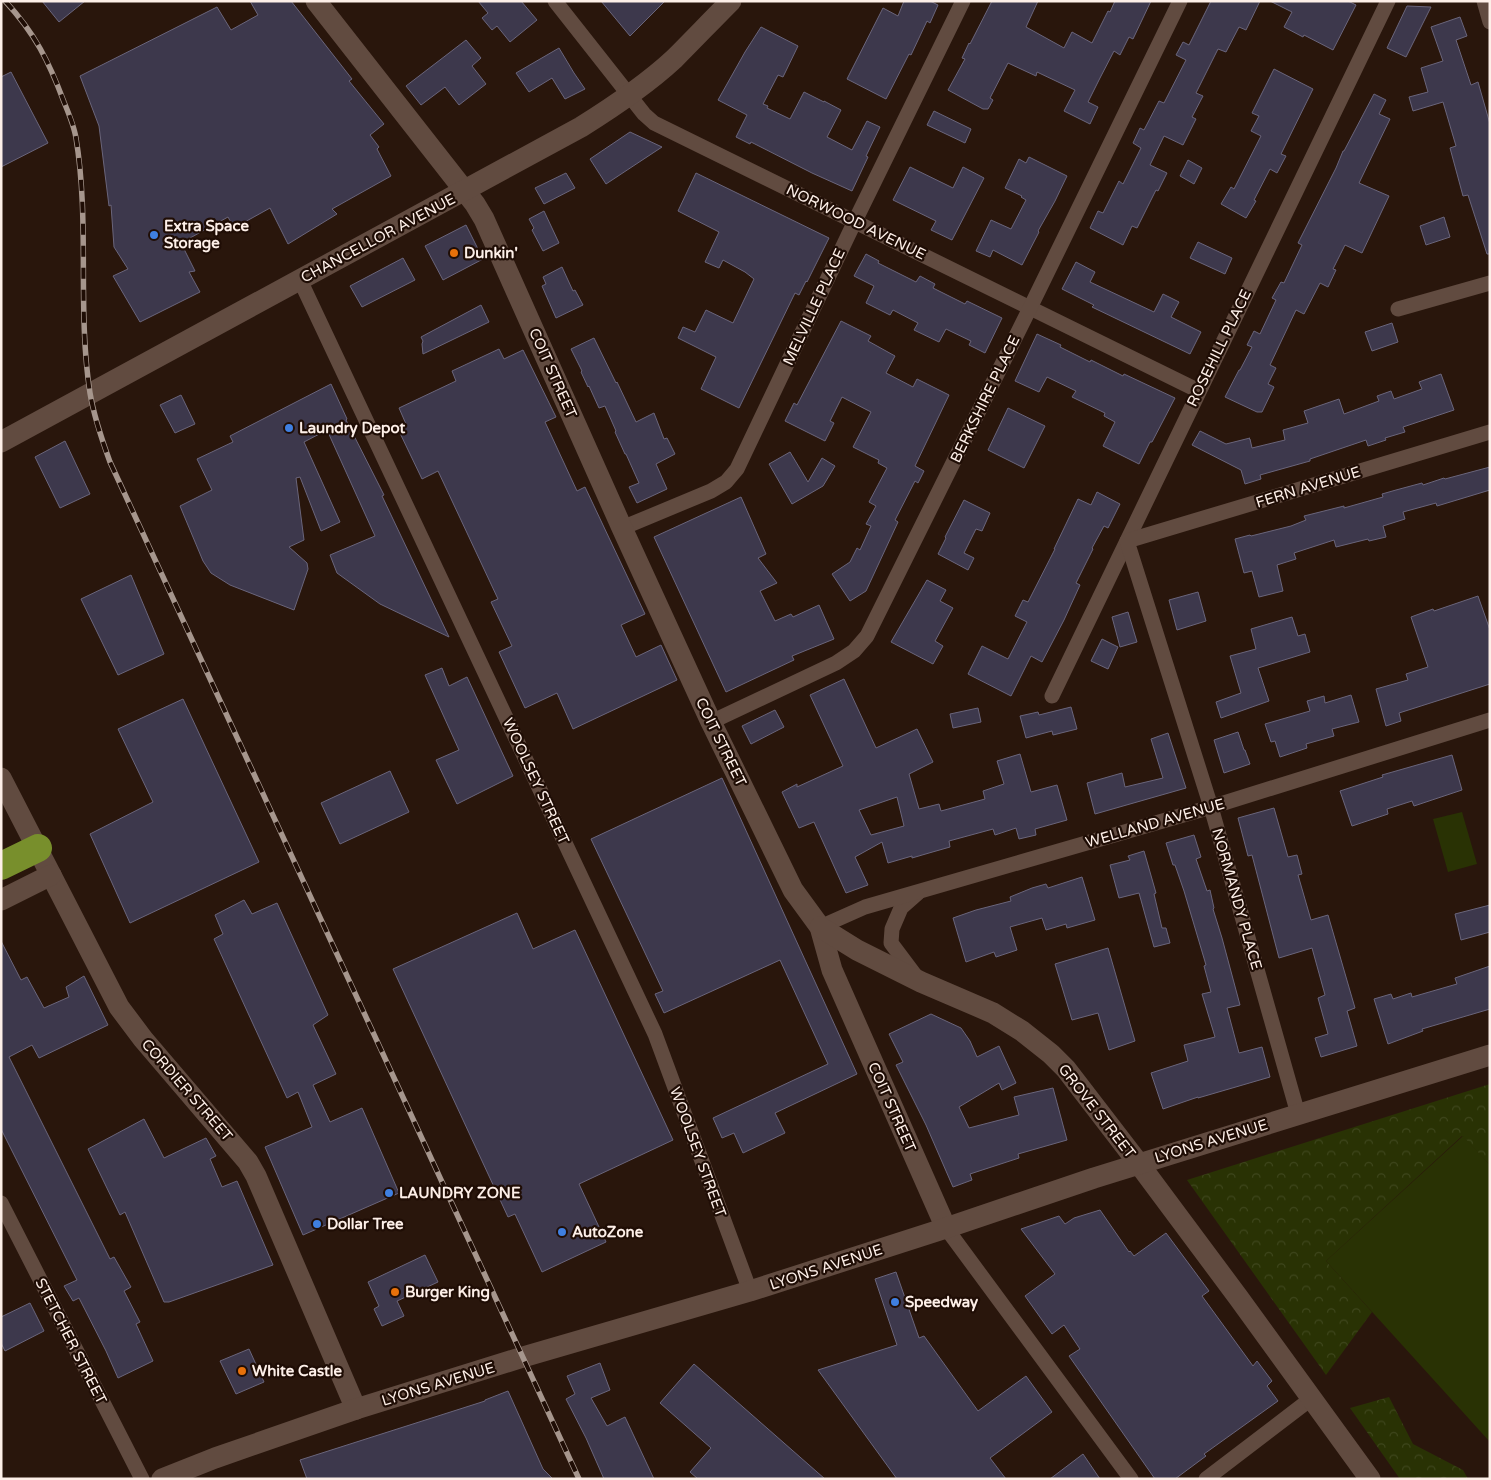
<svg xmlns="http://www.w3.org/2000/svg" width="1491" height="1480" font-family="'Varela Round',sans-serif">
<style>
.forest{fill:url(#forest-crowns)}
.garden{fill:#293204}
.building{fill:#3d384c;stroke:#6a657b;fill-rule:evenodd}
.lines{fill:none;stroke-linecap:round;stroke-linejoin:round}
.street{stroke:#614b40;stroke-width:15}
.secondary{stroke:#614b40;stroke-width:21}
.highway{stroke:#788f2c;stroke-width:28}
.rail-casing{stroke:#a6968d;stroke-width:5.5}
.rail{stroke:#1f0d05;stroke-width:4;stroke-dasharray:11;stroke-linecap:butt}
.shop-dot{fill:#3f7fe0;stroke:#1f0d05;stroke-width:2}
.food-dot{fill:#e8710a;stroke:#1f0d05;stroke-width:2}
.labels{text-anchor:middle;stroke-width:4.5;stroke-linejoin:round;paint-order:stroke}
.street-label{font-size:15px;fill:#fdefe8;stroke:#1f0d05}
.poi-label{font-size:15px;font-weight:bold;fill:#fdefe8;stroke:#1f0d05;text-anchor:start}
</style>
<defs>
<pattern id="forest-crowns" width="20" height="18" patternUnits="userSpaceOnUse" patternTransform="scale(1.25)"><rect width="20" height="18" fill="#293204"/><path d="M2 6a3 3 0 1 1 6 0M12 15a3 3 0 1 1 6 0" fill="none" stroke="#3e461c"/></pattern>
</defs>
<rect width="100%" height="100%" fill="#29160c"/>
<g class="forest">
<polygon points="1490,1084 1490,1165 1462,1136 1326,1261 1372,1312 1326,1375 1187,1180"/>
<polygon points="1389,1397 1413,1444 1463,1470 1468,1479 1400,1479 1350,1408"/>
</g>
<g class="garden">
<polygon points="1462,812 1477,864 1448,872 1433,819"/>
<polygon points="1463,1136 1490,1165 1490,1442 1326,1261"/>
</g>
<g class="building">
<polygon points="42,1 85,1 59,22"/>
<polygon points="250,1 291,1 352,79 349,81 384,124 370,135 379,147 377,149 391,176 332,209 337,214 288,244 270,208 234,228 228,217 181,243 195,271 189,272 200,292 140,322 113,276 128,269 114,247 111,205 109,206 99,126 80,76 217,7 231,30 258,15"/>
<polygon points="478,1 521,1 537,20 510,42 497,26 492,30 482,18 488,13"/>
<polygon points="601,1 665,1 630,36"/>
<polygon points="904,1 930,1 938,5 930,23 927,21 911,55 909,54 886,99 847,79 883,8 898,16"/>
<polygon points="992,1 1038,1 1026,27 1064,48 1072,32 1092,43 1108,11 1110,12 1115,1 1151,1 1133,39 1129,37 1120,55 1114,51 1100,78 1088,102 1098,107 1090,124 1064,111 1075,90 1037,72 1036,76 1008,63 990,98 993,100 988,109 983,109 948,90 965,59 962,58 969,43 970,44"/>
<polygon points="1211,1 1260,1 1246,30 1239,27 1226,52 1218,49 1196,93 1203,96 1192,117 1196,119 1183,145 1164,136 1150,165 1167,173 1158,191 1156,190 1137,228 1132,226 1123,245 1090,228 1098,211 1103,213 1119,181 1123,184 1141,148 1133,143 1140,128 1144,130 1159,101 1164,103 1186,60 1176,55 1183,42 1189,45"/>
<polygon points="1270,1 1348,1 1356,5 1333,50 1304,35 1303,37 1284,27 1292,12"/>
<polygon points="1407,6 1431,7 1406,57 1387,48"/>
<polygon points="1460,17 1467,36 1456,40 1471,85 1478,82 1490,124 1490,254 1487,254 1468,195 1463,196 1450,148 1456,146 1443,102 1413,111 1409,97 1428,92 1421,68 1443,61 1431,27"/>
<polygon points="761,27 798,46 783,77 778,75 763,104 768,106 767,108 790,119 804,92 824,102 824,101 841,110 827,137 852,150 867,121 880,127 866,156 868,157 852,191 812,173 751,142 750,144 736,137 747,115 718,100 745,52"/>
<polygon points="466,40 481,58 472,66 486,84 459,105 445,87 421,105 406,86"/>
<polygon points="559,48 574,73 585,89 565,99 552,78 529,92 516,73"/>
<polygon points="1274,69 1313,89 1281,154 1286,156 1277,173 1270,169 1254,200 1256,201 1246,218 1221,204 1231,187 1234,189 1261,136 1251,131 1259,116 1252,113"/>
<polygon points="11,72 48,143 1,167 1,77"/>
<polygon points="1374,94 1386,100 1379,114 1390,119 1359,183 1389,196 1362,253 1345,245 1333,269 1336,270 1328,287 1320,283 1304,314 1296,310 1270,365 1276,368 1268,384 1274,387 1262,412 1257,412 1225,397 1239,370 1240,370 1252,347 1247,345 1254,331 1260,334 1276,300 1272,298 1281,282 1284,283 1302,245 1298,243 1336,168 1343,151 1344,151"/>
<polygon points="934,111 971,129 965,143 927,125"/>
<polygon points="630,132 662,147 606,184 590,159"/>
<polygon points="1029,157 1067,176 1055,201 1038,231 1039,232 1022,265 993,250 990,257 976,251 991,220 1011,229 1026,200 1021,197 1022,196 1005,188 1019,159 1026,163"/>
<polygon points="1188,160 1202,168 1194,184 1180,176"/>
<polygon points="910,167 953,188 963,167 984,178 952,240 931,230 936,221 893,200"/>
<polygon points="566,173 575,188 544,204 535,188"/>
<polygon points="696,173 829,238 807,282 806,281 799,295 795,293 739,408 701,389 716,357 678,338 683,327 695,332 706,310 733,323 754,279 745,272 723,260 719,268 705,262 719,232 678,211"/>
<polygon points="544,211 559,243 543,251 532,230 534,228 529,219"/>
<polygon points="1444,217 1450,237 1426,245 1420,226"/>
<polygon points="466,225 483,259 443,280 425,246"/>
<polygon points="1198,242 1232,258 1225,274 1190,258"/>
<polygon points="866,254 879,261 878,263 916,282 920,276 935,284 933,288 965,304 967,301 1002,318 985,353 969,345 971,341 946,329 939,342 914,330 918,323 893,310 890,315 866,303 874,286 854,276"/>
<polygon points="403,258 415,280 362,307 350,286"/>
<polygon points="1076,262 1095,272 1090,282 1154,312 1163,294 1179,302 1171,317 1201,332 1190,354 1092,307 1094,305 1062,289"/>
<polygon points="562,267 573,291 575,290 583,305 556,318 542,286 546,284 543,277"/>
<polygon points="481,305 489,322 423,354 422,344 423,341 421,337"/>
<polygon points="841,321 871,336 868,341 895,356 886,373 913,387 917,379 949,395 915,466 924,471 918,483 915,481 895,520 898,522 866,591 850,601 832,574 850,562 857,548 860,550 871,526 866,524 876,506 869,502 887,468 878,463 879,460 853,447 871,412 842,397 830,421 834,423 825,441 785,421 794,403 797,405"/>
<polygon points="1392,323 1398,342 1372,351 1365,332"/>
<polygon points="1037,334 1061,345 1060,347 1090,362 1091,360 1123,376 1124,374 1175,398 1152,442 1150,442 1139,464 1103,446 1115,422 1104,416 1105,413 1072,397 1076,391 1047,377 1039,392 1015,381"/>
<polygon points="594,338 616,383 617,382 636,422 654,413 664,439 667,438 675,454 656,464 667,489 637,503 629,487 639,483 626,454 625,454 615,432 616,431 605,406 599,408 589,386 588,387 581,372 582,371 571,349"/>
<polygon points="499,349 504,359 523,350 556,417 545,422 577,491 585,487 645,614 621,625 636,657 661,645 677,680 573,729 557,693 525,708 499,652 512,646 491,602 498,599 438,471 422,479 398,429 406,424 399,408 456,381 452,371"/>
<polygon points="1441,374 1454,410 1403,427 1405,432 1385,438 1386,440 1368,446 1366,440 1310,459 1310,461 1260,475 1261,479 1245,484 1241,470 1192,445 1200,431 1226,444 1250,438 1249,439 1250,439 1252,448 1285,440 1283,430 1308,423 1304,411 1339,399 1344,414 1379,401 1377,396 1391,391 1394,399 1422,389 1419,382"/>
<polygon points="331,384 347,419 346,420 384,495 382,496 449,637 380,604 337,573 330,555 375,536 327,430 304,442 340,522 321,531 300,477 296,478 304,540 289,547 307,563 308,569 294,610 230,585 211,573 203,561 180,506 212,490 197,459 233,442 230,436"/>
<polygon points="181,395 195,424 175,433 160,405"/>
<polygon points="1008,408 1045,426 1024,468 988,450"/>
<polygon points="65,441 90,494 60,508 35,457"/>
<polygon points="790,452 808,482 822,458 835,466 823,486 792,504 769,464"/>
<polygon points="1490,467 1490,490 1437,506 1436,503 1403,512 1405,519 1383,526 1386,537 1369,541 1368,539 1336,547 1334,540 1294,553 1296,559 1277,565 1283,591 1259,597 1252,571 1244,573 1235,539 1250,535 1251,536 1291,526 1306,520 1304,516 1344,506 1344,508 1383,497 1382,494 1396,490 1422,483 1423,485 1444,478 1445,479"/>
<polygon points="1097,492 1120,504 1108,528 1104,526 1092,548 1093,549 1076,583 1080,585 1064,620 1042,662 1031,656 1011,696 968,674 982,646 1008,659 1027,622 1015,616 1023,600 1028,602 1055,549 1054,549 1078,499 1091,505"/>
<polygon points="741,497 766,554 758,558 777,583 760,591 775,621 791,614 793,617 819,605 834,639 792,656 794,660 726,692 654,537"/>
<polygon points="964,500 990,513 982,531 976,529 964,553 974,558 968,570 938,554 946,538 945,537"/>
<polygon points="131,575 164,654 118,675 81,599"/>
<polygon points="927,580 946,590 940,601 953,608 935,641 943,646 933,664 891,642"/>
<polygon points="1198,592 1206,621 1177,630 1169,600"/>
<polygon points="1478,596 1490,630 1490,684 1399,713 1401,721 1386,726 1376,689 1408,680 1406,674 1428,667 1411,617 1433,609 1434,611"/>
<polygon points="1128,612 1137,642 1120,647 1112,617"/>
<polygon points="1292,617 1298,636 1305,634 1310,652 1258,668 1269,701 1221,718 1216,702 1241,693 1230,656 1256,649 1251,629"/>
<polygon points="1102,639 1118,647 1108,669 1091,661"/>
<polygon points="442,668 449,686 467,677 513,776 457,804 436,760 459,750 425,675"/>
<path d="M844,679L876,748L917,729L933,762L909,774L919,809L939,804L941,811L985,799L983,791L1004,784L997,761L1020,754L1031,792L1057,785L1067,820L1035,829L1036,835L1019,839L1016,828L995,835L993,829L949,841L950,847L929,853L912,858V856L888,863L882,842L855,857L868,885L846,893L814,822L799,828L782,792L797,784V787L843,766L810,695ZM897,797L904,826L871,835L859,810Z"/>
<polygon points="1351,695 1359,722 1332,729 1334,736 1306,744 1307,748 1280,757 1275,741 1271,742 1265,724 1310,711 1307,701 1324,696 1325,703"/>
<polygon points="183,699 259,862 130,923 90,834 153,802 118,729"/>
<polygon points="1071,707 1077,729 1053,735 1052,731 1026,738 1020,716 1038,712 1039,715"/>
<polygon points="978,708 981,722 953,728 950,714"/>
<polygon points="775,710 784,727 751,744 742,726"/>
<polygon points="1238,732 1244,750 1245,750 1250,764 1224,773 1214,740"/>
<polygon points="1168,733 1186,788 1095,814 1087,783 1122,773 1125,787 1163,778 1151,739"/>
<polygon points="1452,755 1462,790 1414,806 1412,801 1387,809 1388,814 1352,826 1340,791 1383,777 1382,775"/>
<polygon points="390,771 409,812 340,844 321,803"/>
<polygon points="722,778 857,1074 775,1113 785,1133 743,1153 734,1133 722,1138 713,1118 828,1064 780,960 664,1013 655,994 663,991 591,839"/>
<polygon points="1274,808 1288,857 1297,855 1302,874 1298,875 1311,920 1328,915 1355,1008 1347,1011 1357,1046 1321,1057 1315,1038 1328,1034 1318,998 1325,995 1312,948 1279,958 1252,855 1248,856 1238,818"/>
<polygon points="1194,835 1201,857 1196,859 1207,891 1210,890 1214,908 1213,909 1222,938 1240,1005 1227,1008 1239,1053 1262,1047 1270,1077 1198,1098 1198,1097 1163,1109 1151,1073 1188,1061 1184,1045 1215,1037 1202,994 1211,992 1204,966 1206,965 1184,891 1175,865 1173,865 1166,843"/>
<polygon points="1144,851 1156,893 1154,894 1162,928 1166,928 1170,943 1154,947 1139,893 1119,898 1110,865 1130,860 1128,856"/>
<polygon points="1082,877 1095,920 1067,928 1066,924 1046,930 1042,918 1010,927 1017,950 996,957 994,952 966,962 953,918 976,910 1011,901 1010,897 1032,888 1046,884 1048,888"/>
<polygon points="244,900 252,914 277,903 328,1015 313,1025 336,1074 313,1085 330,1122 362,1108 399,1193 303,1235 265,1147 312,1127 298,1092 287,1098 214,939 223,934 215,915"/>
<polygon points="1490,905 1490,932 1461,940 1455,914"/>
<polygon points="517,913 533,949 575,930 673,1140 579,1184 606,1242 542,1272 515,1214 508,1217 393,969"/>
<polygon points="1,941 21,980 27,977 44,1008 69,997 66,987 84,976 108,1025 39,1058 32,1045 9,1057 110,1259 114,1257 131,1287 124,1291 140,1322 136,1324 153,1361 118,1378 106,1351 79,1298 73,1301 64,1286 77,1280 1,1129"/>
<polygon points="1108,948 1135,1041 1109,1050 1098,1013 1072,1020 1055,964"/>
<polygon points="1490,966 1490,1009 1422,1029 1423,1031 1388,1044 1374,999 1391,994 1393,999 1411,993 1412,997 1457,984 1455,978"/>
<polygon points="931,1014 961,1028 970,1041 977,1057 999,1046 1016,1083 1002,1090 999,1083 959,1107 969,1128 1019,1115 1014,1097 1053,1088 1067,1140 1018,1154 1019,1158 970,1174 972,1180 953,1187 926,1125 896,1065 903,1062 889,1034"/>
<polygon points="144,1119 164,1158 206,1138 216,1156 210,1159 222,1187 237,1181 273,1265 169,1302 164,1302 125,1212 120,1215 88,1149"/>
<polygon points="1100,1210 1129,1252 1130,1251 1134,1256 1166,1233 1209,1291 1202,1296 1253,1366 1257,1361 1272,1381 1267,1386 1278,1401 1204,1454 1206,1456 1175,1479 1155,1479 1069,1356 1080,1349 1064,1325 1052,1334 1025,1296 1055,1274 1021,1229 1059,1216 1065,1224 1074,1218"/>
<polygon points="425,1255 438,1282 397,1301 404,1316 382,1326 374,1309 379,1306 368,1282"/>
<polygon points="896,1272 919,1338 924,1336 978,1411 1026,1376 1052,1412 990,1458 1006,1479 897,1479 818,1370 897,1345 875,1279"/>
<polygon points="30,1303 44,1331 5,1351 1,1343 1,1317"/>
<polygon points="249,1349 264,1382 236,1394 220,1361"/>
<polygon points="600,1363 610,1390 591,1398 607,1426 625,1417 654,1479 604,1479 586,1438 566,1399 575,1394 567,1376"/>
<polygon points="694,1364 825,1479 698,1479 690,1472 711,1448 660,1403"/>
<polygon points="508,1391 543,1469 553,1479 307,1479 300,1460 485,1401 485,1400"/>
<polygon points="1083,1454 1100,1479 1050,1479"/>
</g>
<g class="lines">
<g class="street">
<polyline points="555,1 644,114 654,123 1199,391"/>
<polyline points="1484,1 1490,22"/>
<polyline points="300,280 655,1034 750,1291"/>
<polyline points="1398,309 1490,283"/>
<polyline points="622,528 711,491 726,482 737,469 855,221 963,1"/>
<polyline points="1052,696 1388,1"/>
<polyline points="711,722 836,663 854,651 867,636 1030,308 1180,1"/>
<polyline points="918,893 901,908 892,929 891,943 918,979"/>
<polyline points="820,927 865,907 1211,807 1490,720"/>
<polyline points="1298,1114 1211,807 1127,541 1490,432"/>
<polyline points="1,1203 142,1479"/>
<polyline points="946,1228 1131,1479"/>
<polyline points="1206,1479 1312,1398"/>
</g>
<g class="secondary">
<polyline points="316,1 475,204 484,219 622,528 711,722 793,890 820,927 832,970 946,1228"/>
<path d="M1,442L581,127C613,107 646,85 674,59C693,40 712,20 731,1"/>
<polyline points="1,778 119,1007 143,1039 248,1162 256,1176 356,1409"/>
<polyline points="1,900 51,875"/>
<polyline points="820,927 857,950 921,982 993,1013 1022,1031 1051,1054 1066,1069 1139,1164 1238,1297 1370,1479"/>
<polyline points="162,1479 215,1458 356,1409 523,1357 750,1291 946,1228 1094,1178 1490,1055"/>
</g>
<polyline class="highway" points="1,866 38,848"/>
<defs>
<path id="rail" d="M5,1C35,33 49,62 64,102C69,114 74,126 76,138C90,223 77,309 90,393C94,417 102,440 110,462L579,1479"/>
</defs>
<use href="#rail" class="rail-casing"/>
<use href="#rail" class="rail"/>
</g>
<g class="shop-dot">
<circle cx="154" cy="235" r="5"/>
<circle cx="289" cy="428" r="5"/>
<circle cx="389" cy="1193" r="5"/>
<circle cx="317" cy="1224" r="5"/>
<circle cx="562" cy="1232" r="5"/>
<circle cx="895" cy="1302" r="5"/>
</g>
<g class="food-dot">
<circle cx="454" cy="253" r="5"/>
<circle cx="395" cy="1292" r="5"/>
<circle cx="242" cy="1371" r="5"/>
</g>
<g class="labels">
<g class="street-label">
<text transform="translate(856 222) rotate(26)" y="5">NORWOOD AVENUE</text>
<text transform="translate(378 238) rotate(-28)" y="5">CHANCELLOR AVENUE</text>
<text transform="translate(814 307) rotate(-65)" y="5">MELVILLE PLACE</text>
<text transform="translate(1219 348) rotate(-64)" y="5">ROSEHILL PLACE</text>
<text transform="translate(553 373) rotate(66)" y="5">COIT STREET</text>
<text transform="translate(985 399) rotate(-64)" y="5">BERKSHIRE PLACE</text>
<text transform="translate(1308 487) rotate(-17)" y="5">FERN AVENUE</text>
<text transform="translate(721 742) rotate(64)" y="5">COIT STREET</text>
<text transform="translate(536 781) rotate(65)" y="5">WOOLSEY STREET</text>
<text transform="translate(1155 823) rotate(-16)" y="5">WELLAND AVENUE</text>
<text transform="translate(1237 899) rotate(74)" y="5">NORMANDY PLACE</text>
<text transform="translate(187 1090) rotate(49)" y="5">CORDIER STREET</text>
<text transform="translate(892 1107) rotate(66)" y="5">COIT STREET</text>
<text transform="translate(1097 1111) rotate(52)" y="5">GROVE STREET</text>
<text transform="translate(1211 1141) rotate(-17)" y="5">LYONS AVENUE</text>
<text transform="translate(698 1152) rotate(70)" y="5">WOOLSEY STREET</text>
<text transform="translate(826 1267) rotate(-18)" y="5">LYONS AVENUE</text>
<text transform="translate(71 1341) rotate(63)" y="5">STETCHER STREET</text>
<text transform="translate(438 1384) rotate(-17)" y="5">LYONS AVENUE</text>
</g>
<g class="poi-label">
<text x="164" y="231">Extra Space<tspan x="164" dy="17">Storage</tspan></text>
<text x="464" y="258">Dunkin'</text>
<text x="299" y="433">Laundry Depot</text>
<text x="399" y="1198">LAUNDRY ZONE</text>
<text x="327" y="1229">Dollar Tree</text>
<text x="572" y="1237">AutoZone</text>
<text x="405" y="1297">Burger King</text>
<text x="905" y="1307">Speedway</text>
<text x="252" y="1376">White Castle</text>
</g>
</g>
<rect width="1491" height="1480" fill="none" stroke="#fdefe8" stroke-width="5"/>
</svg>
